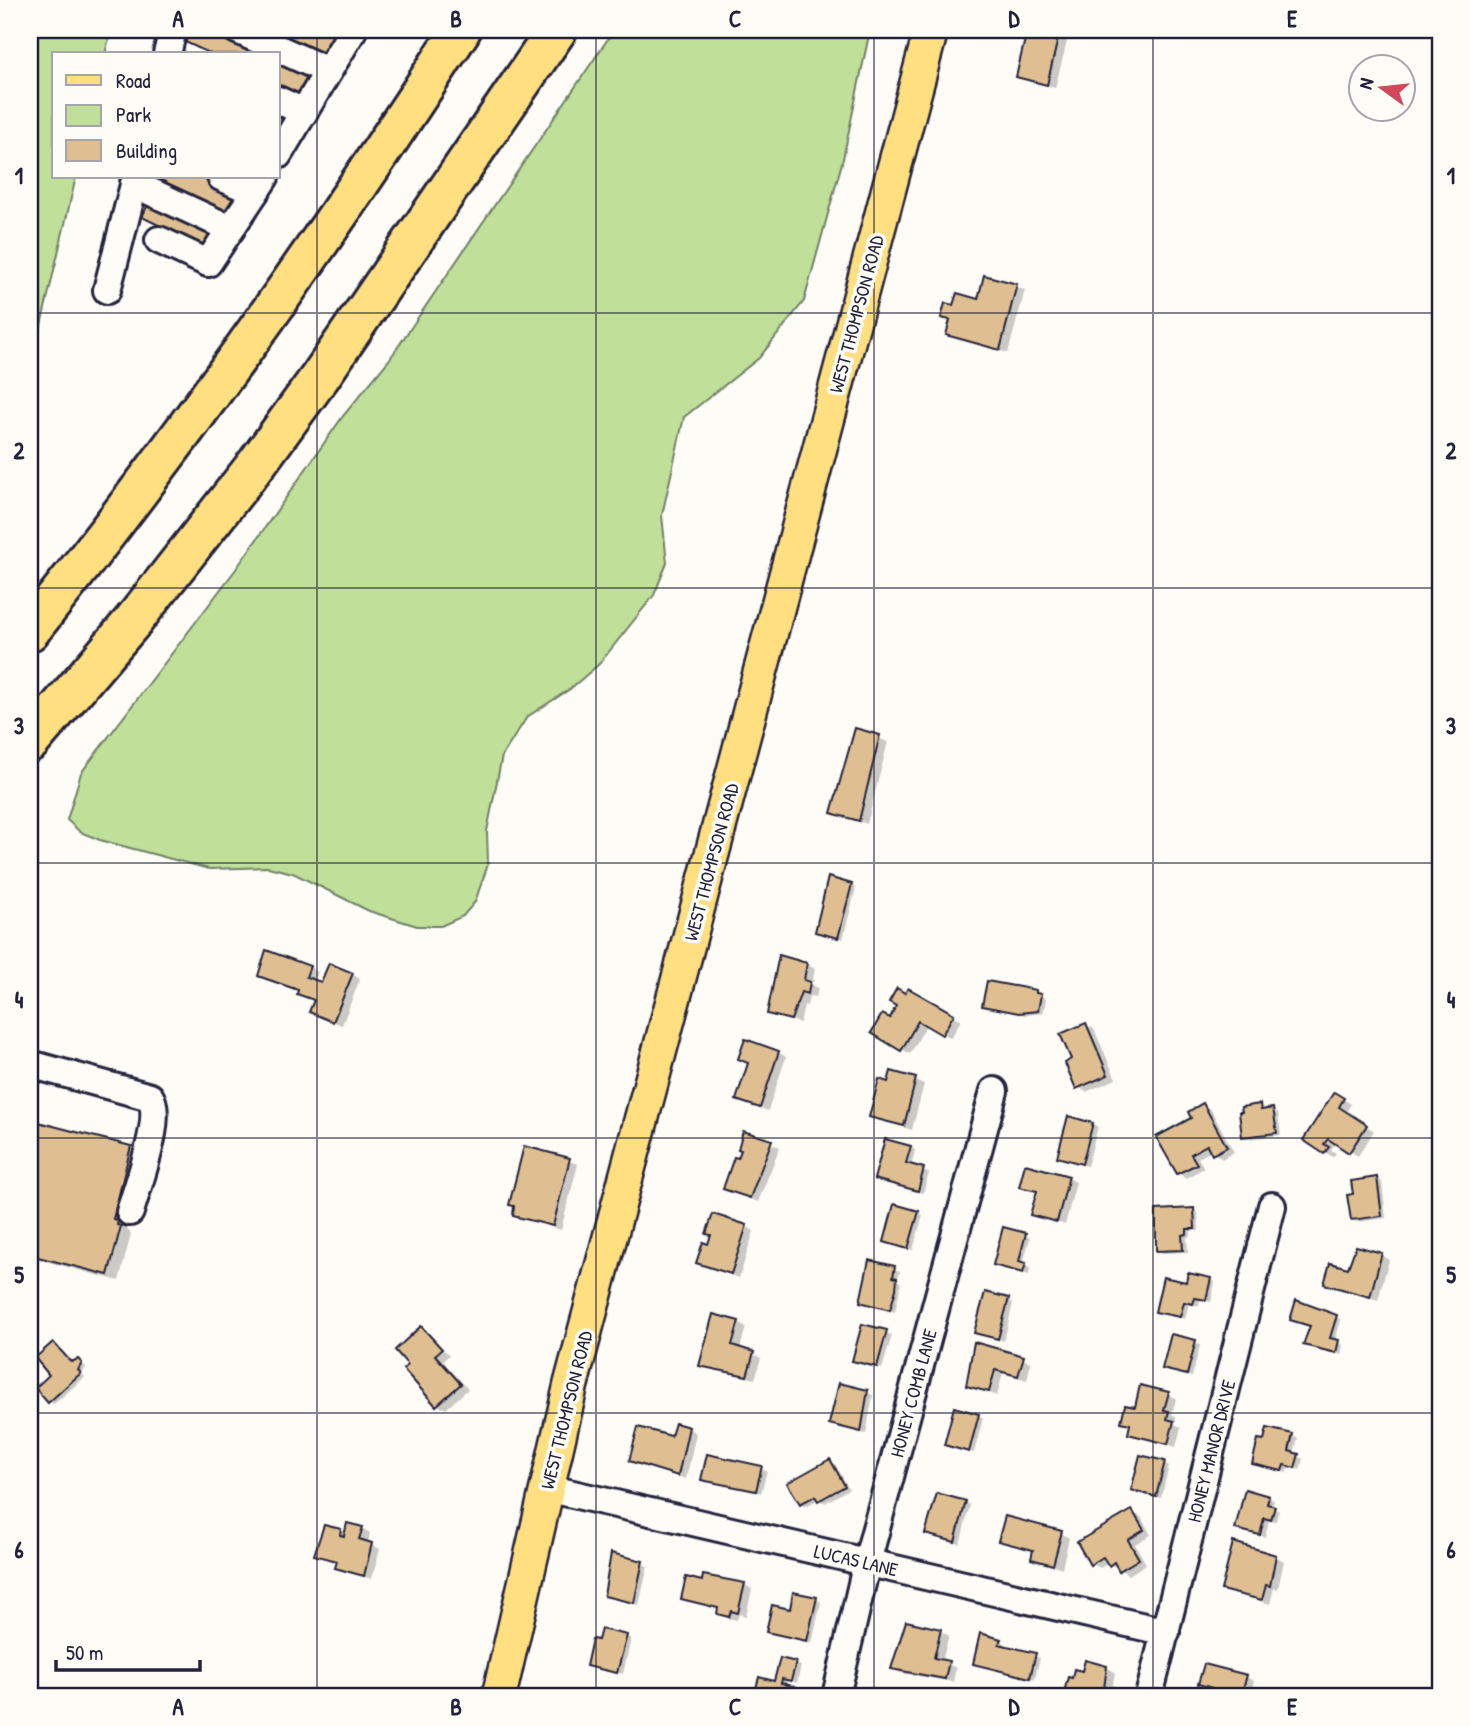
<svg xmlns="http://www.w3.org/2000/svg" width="1470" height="1726" font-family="'Patrick Hand',sans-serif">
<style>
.green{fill:#c0df98;stroke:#71806a;stroke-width:2}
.shadow{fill:#0003}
.building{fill:#dfbf92;stroke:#22223b;stroke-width:2}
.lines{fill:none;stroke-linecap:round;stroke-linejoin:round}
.minor-casing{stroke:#22223b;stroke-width:32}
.major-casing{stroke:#22223b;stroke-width:38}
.highway-casing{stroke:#22223b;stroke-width:44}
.minor{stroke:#fdfcf7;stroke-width:26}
.major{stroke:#ffdf80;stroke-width:33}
.highway{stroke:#ffdf80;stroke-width:38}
.grid{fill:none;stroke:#22223b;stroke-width:2;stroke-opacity:0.55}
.labels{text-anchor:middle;stroke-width:7;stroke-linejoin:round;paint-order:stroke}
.street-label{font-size:19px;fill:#22223b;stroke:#fdfcf7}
.neatline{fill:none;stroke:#22223b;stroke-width:2.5}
.grid-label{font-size:23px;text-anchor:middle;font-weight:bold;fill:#22223b}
</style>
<rect width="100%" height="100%" fill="#fdfcf7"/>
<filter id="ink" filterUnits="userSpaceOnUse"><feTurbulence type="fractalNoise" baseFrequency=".0143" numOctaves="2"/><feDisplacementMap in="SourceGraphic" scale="14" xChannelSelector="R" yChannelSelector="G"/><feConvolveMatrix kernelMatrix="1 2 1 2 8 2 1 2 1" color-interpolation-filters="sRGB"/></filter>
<g filter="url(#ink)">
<g class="green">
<polygon points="30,30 111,30 105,54 54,54 54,177 76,177 30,372"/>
<polygon points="614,30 870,30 843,159 804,301 759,358 684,417 662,515 667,563 654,595 599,664 570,689 527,717 502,756 487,831 488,864 475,902 463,916 441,926 417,926 369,911 293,873 268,867 209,869 100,840 80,832 67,820 81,773 236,569 343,416 389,360"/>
</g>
<g class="shadow">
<polygon points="1036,30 1070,30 1055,88 1018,76"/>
<polygon points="278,111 295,119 278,138"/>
<polygon points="985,277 1025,290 1008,353 948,335 951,322 943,317 955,307 979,301"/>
<polygon points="856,730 888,742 867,824 833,812"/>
<polygon points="851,885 856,888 843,939 822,934"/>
<polygon points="807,964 815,969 812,985 818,988 816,997 809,996 807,1006 804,1005 800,1023 769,1013"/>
<polygon points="310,967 318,972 314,982 322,985 352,974 360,979 342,1025 319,1016 315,1001 299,993"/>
<polygon points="909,990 961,1020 951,1038 927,1024 910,1054 873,1032 890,1021"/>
<polygon points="1036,992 1046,999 1043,1013 1026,1015 984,1005"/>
<polygon points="1086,1025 1094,1029 1116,1079 1086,1092 1078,1087 1074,1060"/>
<polygon points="778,1052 786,1057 768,1111 738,1099"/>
<polygon points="892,1073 924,1084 912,1130 871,1116"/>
<polygon points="1335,1094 1351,1104 1346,1113 1374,1131 1358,1156 1336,1142 1331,1150 1336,1153 1333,1157 1306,1140"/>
<polygon points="1203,1105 1211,1110 1234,1152 1222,1159 1212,1151 1198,1158 1204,1168 1186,1178 1178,1173 1194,1119"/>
<polygon points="1259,1106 1265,1111 1278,1113 1281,1135 1249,1139 1244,1136"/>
<polygon points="30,1121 131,1148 142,1154 124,1225 131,1234 119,1281 30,1257"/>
<polygon points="1093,1124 1098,1127 1087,1166 1059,1157"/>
<polygon points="745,1133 780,1147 758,1202 725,1189 739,1160"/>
<polygon points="910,1147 915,1150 911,1167 929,1173 923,1193 876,1178"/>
<polygon points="526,1148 578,1164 561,1230 515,1215"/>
<polygon points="1068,1178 1076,1182 1065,1225 1032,1214 1038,1193 1021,1186"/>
<polygon points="1377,1179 1382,1182 1386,1218 1357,1222 1352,1219"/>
<polygon points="1193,1210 1198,1213 1199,1231 1191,1231 1191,1236 1187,1237 1188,1252 1163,1253 1158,1250"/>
<polygon points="918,1212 923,1215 913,1250 886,1241"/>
<polygon points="746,1226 754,1231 739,1278 698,1263 710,1246"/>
<polygon points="1025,1235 1030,1238 1023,1264 1030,1268 1029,1275 1000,1267"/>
<polygon points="1381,1255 1389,1260 1378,1300 1326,1283"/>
<polygon points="870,1262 900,1271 897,1281 901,1283 895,1312 862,1301"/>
<polygon points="1210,1279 1215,1282 1211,1302 1200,1300 1199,1306 1189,1303 1185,1319 1157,1311 1187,1284"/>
<polygon points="1008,1300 1013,1303 1004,1341 976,1332"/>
<polygon points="1336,1317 1341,1320 1335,1341 1343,1345 1341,1355 1306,1344 1312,1326 1292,1319"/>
<polygon points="738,1323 746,1327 740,1349 761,1358 755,1379 701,1365"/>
<polygon points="864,1326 892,1335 882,1369 854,1360"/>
<polygon points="421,1328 449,1355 443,1361 468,1389 446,1409 437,1405 411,1365"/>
<polygon points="1195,1342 1200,1345 1192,1377 1164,1368"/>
<polygon points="54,1344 73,1363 78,1361 86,1367 82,1374 85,1377 54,1404 49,1401"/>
<polygon points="975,1344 1031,1362 1027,1380 1003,1373 997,1396 968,1385"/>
<polygon points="840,1385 873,1395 866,1434 831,1423"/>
<polygon points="1168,1394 1176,1399 1172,1414 1176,1417 1175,1424 1181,1427 1176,1447 1130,1433 1132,1426 1123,1421 1136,1409"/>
<polygon points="978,1415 983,1418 974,1453 946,1445"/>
<polygon points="688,1428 696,1433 686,1479 631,1461"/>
<polygon points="1268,1430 1298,1438 1294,1454 1303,1459 1300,1470 1289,1467 1287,1473 1254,1463 1266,1442"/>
<polygon points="708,1456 767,1471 761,1493 703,1479"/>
<polygon points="830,1461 835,1464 849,1489 825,1503 819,1499 806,1506 801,1503"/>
<polygon points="1164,1463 1169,1466 1161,1498 1133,1489"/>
<polygon points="1269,1497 1274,1500 1272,1507 1279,1510 1276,1521 1269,1520 1265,1537 1237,1528"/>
<polygon points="965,1502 970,1505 960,1544 927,1533"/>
<polygon points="1132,1512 1141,1517 1151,1535 1135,1544 1146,1564 1129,1575 1109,1563 1100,1568 1092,1564"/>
<polygon points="362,1528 370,1533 368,1543 380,1549 372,1579 345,1572 337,1567 338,1563 316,1554 341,1531 346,1534"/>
<polygon points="1061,1533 1069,1538 1062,1568 1033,1558 1035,1552 1000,1540"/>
<polygon points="612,1555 648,1566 639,1605 606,1595"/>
<polygon points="1275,1556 1284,1561 1278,1589 1274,1588 1270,1604 1223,1589"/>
<polygon points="703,1583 744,1584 752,1589 746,1616 739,1614 737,1620 727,1618 719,1613 720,1610 683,1598"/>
<polygon points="816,1599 821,1602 812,1643 768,1631 791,1612"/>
<polygon points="940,1631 949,1636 942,1661 956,1668 953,1682 901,1673 893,1669"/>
<polygon points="626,1636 631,1639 623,1674 593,1668"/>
<polygon points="1000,1640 1005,1643 1004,1647 1040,1658 1035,1679 975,1663"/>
<polygon points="782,1660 801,1666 797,1683 787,1680 786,1686 800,1691 799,1696 755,1696 760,1679 775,1683"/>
<polygon points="1106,1667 1115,1672 1111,1696 1067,1696 1069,1679"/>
<polygon points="1246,1677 1254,1681 1250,1696 1212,1696 1214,1689 1200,1683"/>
</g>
<g class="building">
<polygon points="186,30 223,30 273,54 211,54 181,40"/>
<polygon points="265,30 327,30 337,35 325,59"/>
<polygon points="1033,30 1060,30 1047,85 1016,77 1025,39 1031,40"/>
<polygon points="278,57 312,73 301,98 278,87"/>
<polygon points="148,177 208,177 239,191 227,216"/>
<polygon points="150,200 214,231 206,248 142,217"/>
<polygon points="984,275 1017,284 1000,350 946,335 950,320 941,318 945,303 953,305 957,293 978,299"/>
<polygon points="855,728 880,735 859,821 831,813"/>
<polygon points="828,877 852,884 838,938 815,932"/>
<polygon points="266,950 310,966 306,977 321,982 329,963 353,973 333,1022 309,1012 314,1000 297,994 298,990 258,976"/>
<polygon points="779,955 807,963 804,980 810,982 808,994 801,992 791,1020 767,1014"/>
<polygon points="987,981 1036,990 1036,993 1041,994 1038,1011 1019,1013 982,1006"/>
<polygon points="897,988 905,993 908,988 954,1014 942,1035 918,1021 901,1051 871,1033 882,1014 890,1018 896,1006 889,1002"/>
<polygon points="1086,1023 1108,1075 1076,1089 1065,1063 1071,1059 1060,1034"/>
<polygon points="745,1039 779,1051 760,1108 736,1100 748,1063 738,1059"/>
<polygon points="891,1071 916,1078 904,1126 869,1117 879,1079 888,1082"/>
<polygon points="1334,1092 1344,1098 1339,1107 1367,1125 1349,1153 1328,1139 1324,1144 1329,1147 1324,1154 1303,1140"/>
<polygon points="1203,1103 1227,1147 1212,1155 1207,1145 1191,1154 1197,1164 1177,1174 1156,1137 1191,1118 1188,1112"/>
<polygon points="1260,1104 1261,1110 1273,1108 1277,1133 1242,1137 1239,1112 1242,1112 1241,1107"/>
<polygon points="1068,1116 1093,1123 1082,1164 1057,1157"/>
<polygon points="30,1120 131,1146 113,1219 118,1220 117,1225 121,1226 108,1275 30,1255"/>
<polygon points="743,1131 772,1140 750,1198 723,1189 734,1157 738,1158 741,1150 738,1149"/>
<polygon points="885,1139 911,1146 906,1163 924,1168 918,1191 874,1179"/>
<polygon points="524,1146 570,1158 553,1226 513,1216 514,1206 509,1205"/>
<polygon points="1025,1164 1069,1176 1057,1222 1030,1215 1037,1191 1019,1187"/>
<polygon points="1377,1177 1382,1216 1351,1220 1347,1195 1353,1194 1351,1181"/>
<polygon points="894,1204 919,1211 908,1249 884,1242"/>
<polygon points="1194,1208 1195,1229 1187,1229 1187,1234 1182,1235 1183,1250 1156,1251 1156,1210"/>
<polygon points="713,1214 747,1225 731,1274 696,1263 703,1242 708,1244 711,1235 706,1234"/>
<polygon points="1003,1227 1026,1233 1019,1261 1026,1263 1023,1273 993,1265"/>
<polygon points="1356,1246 1382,1253 1370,1297 1324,1284 1330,1263 1348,1268"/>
<polygon points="869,1260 895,1266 893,1277 897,1278 896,1289 890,1310 860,1302"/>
<polygon points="1188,1273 1211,1278 1206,1300 1195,1298 1193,1304 1184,1302 1180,1317 1155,1312 1163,1277 1186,1282"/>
<polygon points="985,1292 1009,1298 998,1339 974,1333"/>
<polygon points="1296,1300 1337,1315 1330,1338 1339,1340 1336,1353 1303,1345 1310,1326 1290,1320"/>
<polygon points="713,1314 739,1321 732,1345 754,1352 747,1376 699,1366"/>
<polygon points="862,1324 887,1330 877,1367 852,1361"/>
<polygon points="421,1326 442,1349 435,1355 461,1384 436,1406 403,1369 408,1365 395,1350"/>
<polygon points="1171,1334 1196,1340 1187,1375 1162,1369"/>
<polygon points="53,1342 71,1362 78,1359 82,1363 78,1370 81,1373 48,1403 35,1388 49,1375 35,1358"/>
<polygon points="974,1342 1024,1356 1018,1376 995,1370 989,1392 966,1386"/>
<polygon points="839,1383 868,1390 861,1432 829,1424"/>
<polygon points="1140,1385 1169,1392 1164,1410 1169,1411 1167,1419 1174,1421 1168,1444 1128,1434 1130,1424 1121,1422 1125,1405 1135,1407"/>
<polygon points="954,1407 979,1414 969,1452 944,1445"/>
<polygon points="675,1423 689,1427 678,1476 629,1461 638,1427 671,1436"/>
<polygon points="1267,1428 1293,1434 1289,1451 1299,1454 1295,1468 1284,1465 1282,1471 1252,1464 1258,1439 1264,1440"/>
<polygon points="707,1454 762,1466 756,1491 701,1480"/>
<polygon points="1140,1455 1165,1461 1156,1497 1131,1490"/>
<polygon points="830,1459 845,1486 818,1501 815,1496 800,1504 787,1483"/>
<polygon points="1245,1489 1269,1496 1267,1504 1275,1506 1271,1520 1264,1518 1260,1535 1235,1529"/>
<polygon points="937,1493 966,1501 955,1542 925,1534"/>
<polygon points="1132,1510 1144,1530 1128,1540 1139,1559 1119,1571 1114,1562 1109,1566 1103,1557 1090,1565 1077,1542"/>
<polygon points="1005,1516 1062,1531 1053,1565 1031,1559 1033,1550 998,1541"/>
<polygon points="347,1523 363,1527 359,1539 372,1543 364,1576 335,1568 337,1561 314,1555 324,1525 341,1529 340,1535 344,1536"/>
<polygon points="1233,1542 1276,1555 1270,1586 1266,1585 1262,1600 1221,1590"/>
<polygon points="611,1553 643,1561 634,1603 604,1596"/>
<polygon points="703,1575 745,1583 738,1613 731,1611 729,1617 717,1614 718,1608 681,1599 686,1577 702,1581"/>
<polygon points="793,1592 817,1597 807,1641 766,1632 772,1605 790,1609"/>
<polygon points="906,1621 941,1629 934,1658 949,1661 945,1679 891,1669"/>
<polygon points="601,1629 627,1635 617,1673 586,1666 592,1639 598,1640"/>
<polygon points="980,1633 1001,1639 999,1644 1036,1653 1030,1678 973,1664"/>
<polygon points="780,1658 796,1662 791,1681 782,1679 781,1683 796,1687 793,1696 754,1696 759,1677 774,1681"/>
<polygon points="1085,1660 1107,1666 1103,1696 1063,1696 1068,1677 1072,1678 1074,1669 1082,1671"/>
<polygon points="1204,1664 1247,1675 1241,1696 1210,1696 1212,1688 1198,1684"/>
</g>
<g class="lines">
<defs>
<g id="minor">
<polyline points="237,30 328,71"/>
<polyline points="167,54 173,30"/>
<polyline points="278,100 304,112"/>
<polyline points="278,155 353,30"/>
<polyline points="221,177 255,192"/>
<polyline points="134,184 231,229"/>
<polyline points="159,240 208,263 265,177"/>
<polyline points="107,290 136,177"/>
<path d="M30,1064L150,1097C164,1117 137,1187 130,1212"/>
<polyline points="547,1488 1166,1632"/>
<polyline points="836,1696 867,1562 994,1091"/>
<polyline points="1149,1696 1272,1206"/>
</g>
<polyline id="major" points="499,1696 571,1384 931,30"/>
<g id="highway">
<path d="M30,631C184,438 327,238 461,30"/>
<polyline points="30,742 134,620 258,462 320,377 557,30"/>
</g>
</defs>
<use href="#minor" class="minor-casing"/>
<use href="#major" class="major-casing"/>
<use href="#highway" class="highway-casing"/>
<use href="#minor" class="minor"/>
<use href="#major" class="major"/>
<use href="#highway" class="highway"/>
</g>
</g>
<path class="grid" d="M317,30V1696M596,30V1696M874,30V1696M1153,30V1696M30,313H1440M30,588H1440M30,863H1440M30,1138H1440M30,1413H1440"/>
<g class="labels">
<g class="street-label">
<text transform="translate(856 314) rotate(-75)" y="7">WEST THOMPSON ROAD</text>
<text transform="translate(711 862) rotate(-75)" y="7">WEST THOMPSON ROAD</text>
<text transform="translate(913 1393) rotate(-75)" y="7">HONEY COMB LANE</text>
<text transform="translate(566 1410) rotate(-76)" y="7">WEST THOMPSON ROAD</text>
<text transform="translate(1211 1451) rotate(-76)" y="7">HONEY MANOR DRIVE</text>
<text transform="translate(856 1560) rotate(13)" y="7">LUCAS LANE</text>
</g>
</g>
<rect width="1470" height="1726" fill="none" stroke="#fdfcf7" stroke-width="77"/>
<rect x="52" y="52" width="228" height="126" fill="#fdfcf7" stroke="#a5a5ac" stroke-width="2"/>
<rect x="66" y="75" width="35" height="10" fill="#ffdf80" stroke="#a5a5ac" stroke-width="2"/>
<text x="116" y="88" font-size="21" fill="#22223b">Road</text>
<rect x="66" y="105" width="35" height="21" fill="#c0df98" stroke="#a5a5ac" stroke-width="2"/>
<text x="116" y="122" font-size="21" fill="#22223b">Park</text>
<rect x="66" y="140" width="35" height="21" fill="#dfbf92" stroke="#a5a5ac" stroke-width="2"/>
<text x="116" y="158" font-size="21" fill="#22223b">Building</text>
<g transform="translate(1382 88) rotate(285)"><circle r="33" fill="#fdfcf7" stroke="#a5a5ac" stroke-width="2"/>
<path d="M0-5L12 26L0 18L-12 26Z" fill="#d1495b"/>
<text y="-10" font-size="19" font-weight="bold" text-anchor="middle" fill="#22223b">N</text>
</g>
<path d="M56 1660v10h144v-10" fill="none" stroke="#22223b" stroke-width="3.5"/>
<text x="66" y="1660" font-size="21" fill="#22223b" stroke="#fdfcf7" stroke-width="5" paint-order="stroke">50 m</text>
<rect x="38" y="38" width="1394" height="1650" class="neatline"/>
<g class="grid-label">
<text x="178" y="27">A</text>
<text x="456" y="27">B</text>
<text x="735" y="27">C</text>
<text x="1014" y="27">D</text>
<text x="1292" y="27">E</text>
<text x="19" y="184">1</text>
<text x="1451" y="184">1</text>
<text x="19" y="459">2</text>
<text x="1451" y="459">2</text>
<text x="19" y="734">3</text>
<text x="1451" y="734">3</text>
<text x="19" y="1008">4</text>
<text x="1451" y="1008">4</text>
<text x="19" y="1283">5</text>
<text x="1451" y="1283">5</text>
<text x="19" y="1558">6</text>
<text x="1451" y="1558">6</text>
<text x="178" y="1715">A</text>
<text x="456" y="1715">B</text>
<text x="735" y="1715">C</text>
<text x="1014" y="1715">D</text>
<text x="1292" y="1715">E</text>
</g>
</svg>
